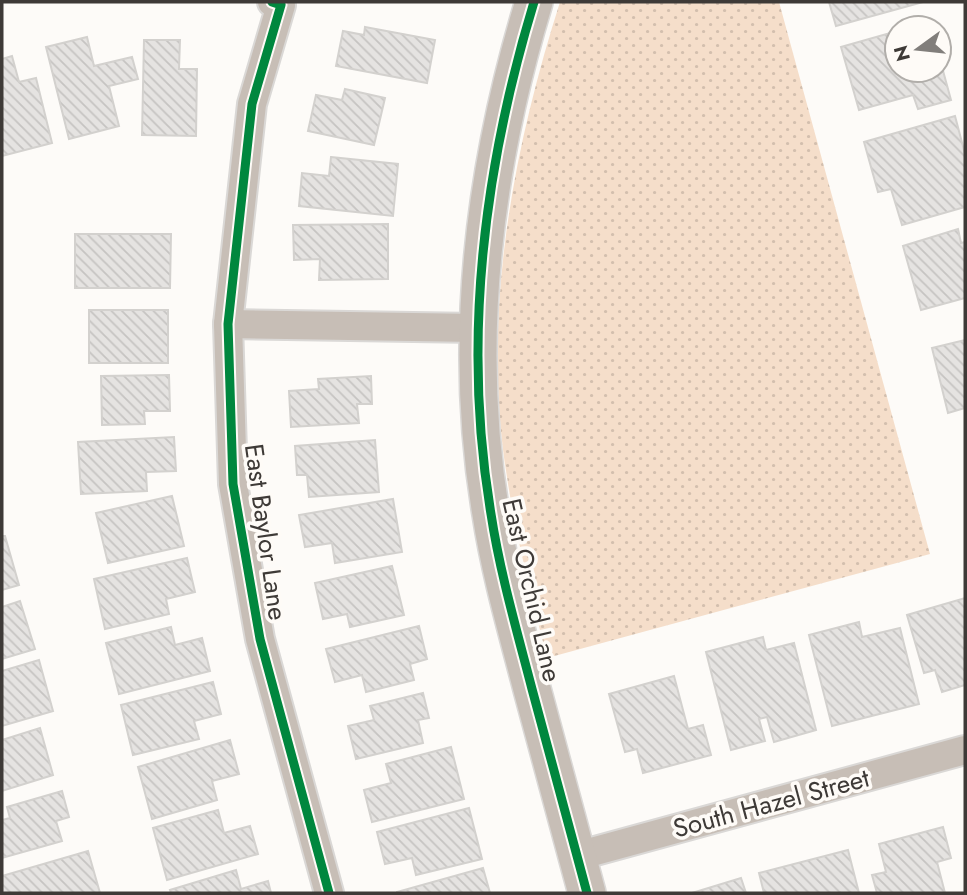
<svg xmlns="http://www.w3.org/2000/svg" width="967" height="895" font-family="Jost,sans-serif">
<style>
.park{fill:url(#park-dots)}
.building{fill:url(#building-back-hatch);stroke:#d3d1ce;stroke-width:2}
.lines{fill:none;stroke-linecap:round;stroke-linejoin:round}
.minor-casing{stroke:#dad8d6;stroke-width:32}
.tertiary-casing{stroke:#dad8d6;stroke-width:40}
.minor{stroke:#c7beb6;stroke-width:28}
.tertiary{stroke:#c7beb6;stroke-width:37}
.cycleway-casing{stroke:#fefbf7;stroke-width:13}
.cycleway{stroke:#00873e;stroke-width:9}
.labels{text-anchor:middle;stroke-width:7;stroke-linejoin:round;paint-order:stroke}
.street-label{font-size:26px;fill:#3e3a37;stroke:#fefbf7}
</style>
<defs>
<pattern id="park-dots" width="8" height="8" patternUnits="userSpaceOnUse" patternTransform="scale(1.75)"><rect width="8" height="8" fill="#f5deca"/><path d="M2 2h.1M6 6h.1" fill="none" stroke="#d3bfae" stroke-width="1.8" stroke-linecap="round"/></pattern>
<pattern id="building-back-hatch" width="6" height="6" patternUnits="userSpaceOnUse" patternTransform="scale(1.75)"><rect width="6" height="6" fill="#e5e3e1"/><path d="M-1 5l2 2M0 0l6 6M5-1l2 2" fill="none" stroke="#c6c4c2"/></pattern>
</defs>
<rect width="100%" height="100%" fill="#fdfbf8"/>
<path class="park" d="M560,2H779L930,554L547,658C532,598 516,538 507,477C481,318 512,153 560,2Z"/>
<g class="building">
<polygon points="829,2 923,2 836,26"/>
<polygon points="365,27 435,40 427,83 336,66 343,31 364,35"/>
<polygon points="897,31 897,70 939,70 939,56 951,100 918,109 913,95 859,110 841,47"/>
<polygon points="87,37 94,66 132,57 138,79 109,86 119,126 69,139 46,47"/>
<polygon points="144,40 180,40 179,69 197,69 196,136 142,135"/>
<polygon points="12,56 19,82 36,78 52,143 2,156 2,59"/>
<polygon points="345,89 385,98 374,145 308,131 316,95 342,100"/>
<polygon points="955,116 965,154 965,207 902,225 891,189 878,192 864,142"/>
<polygon points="331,157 398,164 393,216 299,206 302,173 329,176"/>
<polygon points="388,224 388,279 319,280 320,259 294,260 293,225"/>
<polygon points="958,229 961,243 965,242 965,298 921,310 903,246"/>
<polygon points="75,234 171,234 170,288 75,288"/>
<rect x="89" y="310" width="79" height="53"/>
<polygon points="965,340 965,408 948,413 932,348"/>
<polygon points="169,375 170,411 144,411 145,424 102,425 101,376"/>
<polygon points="371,376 372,404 357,404 359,423 291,427 289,391 319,389 318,379"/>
<polygon points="174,437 176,471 146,472 147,491 81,494 78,442"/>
<polygon points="375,440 379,492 309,497 307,475 297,475 295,446"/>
<polygon points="172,496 184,546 108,563 96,513"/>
<polygon points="393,499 402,552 335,563 332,543 305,547 299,515"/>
<polygon points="2,536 5,536 19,585 2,590"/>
<polygon points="187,558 195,592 166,599 169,614 105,629 94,579"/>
<polygon points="392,566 404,615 350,627 347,614 323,619 315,583"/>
<polygon points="965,598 965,685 942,692 935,670 924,673 907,615"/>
<polygon points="20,601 35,649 2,659 2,607"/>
<polygon points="859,622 862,637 900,628 919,704 832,726 809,635"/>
<polygon points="419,626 427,659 410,664 414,680 366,692 362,675 335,682 326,649"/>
<polygon points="171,627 175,645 202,638 210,671 119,694 106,643"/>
<polygon points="763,637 766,650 794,643 816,730 774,742 767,717 759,719 765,741 731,750 706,652"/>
<polygon points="39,660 53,711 2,726 2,671"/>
<polygon points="674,676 688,729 703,725 711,755 643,773 637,749 625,752 609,694"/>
<polygon points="213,682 221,714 194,721 199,739 133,755 121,705"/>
<polygon points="423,693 429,718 418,720 423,743 356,759 348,726 374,720 370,706"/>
<polygon points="40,728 53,775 2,791 2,740"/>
<polygon points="230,740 239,774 212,781 217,800 152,819 138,767"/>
<polygon points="451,747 464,799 372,822 364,790 391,783 386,764"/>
<polygon points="62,791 69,817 56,821 62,841 2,858 2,820 10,818 7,807"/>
<polygon points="469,808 482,859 416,875 412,858 385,864 377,832"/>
<polygon points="218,810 224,833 250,826 258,854 167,880 153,828"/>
<polygon points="943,827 951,858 937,862 945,893 877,893 872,875 886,872 879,844"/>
<polygon points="848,850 859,893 764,893 759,873"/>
<polygon points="88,851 100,893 2,893 2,876"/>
<polygon points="483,868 490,893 397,893 397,892"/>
<polygon points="236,870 241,889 268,881 271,893 171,893 170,890"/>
<polygon points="741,878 746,893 692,893"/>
</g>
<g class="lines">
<defs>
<g id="minor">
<polyline points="272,2 281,5 252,104 228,324 233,484 260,639 329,893"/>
<polyline points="228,324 477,328"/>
<polyline points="577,856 965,750"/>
</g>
<path id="tertiary" d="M534,2C484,167 462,342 491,514C500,573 517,631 532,689C550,757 568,825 587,893"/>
</defs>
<use href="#minor" class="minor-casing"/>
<use href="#tertiary" class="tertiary-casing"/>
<use href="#minor" class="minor"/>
<use href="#tertiary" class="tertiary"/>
<defs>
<g id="cycleway">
<polyline points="272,2 281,5 252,104 228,324 233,484 260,639 329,893"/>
<path d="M534,2C484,167 462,342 491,514C500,573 517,631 532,689C550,757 568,825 587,893"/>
</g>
</defs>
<use href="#cycleway" class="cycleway-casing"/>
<use href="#cycleway" class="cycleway"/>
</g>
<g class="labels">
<g class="street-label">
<text transform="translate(266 532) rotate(82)" y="9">East Baylor Lane</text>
<text transform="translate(532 590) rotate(77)" y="9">East Orchid Lane</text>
<text transform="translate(771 803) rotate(-15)" y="9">South Hazel Street</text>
</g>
</g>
<rect width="967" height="895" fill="none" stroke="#3e3a37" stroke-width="7"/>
<g transform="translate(918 49) rotate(255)"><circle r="33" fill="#fefbf7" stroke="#b1aeaa" stroke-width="2"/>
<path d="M0-5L12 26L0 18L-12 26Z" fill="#817e7b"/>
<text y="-10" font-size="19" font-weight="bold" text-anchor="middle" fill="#3e3a37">N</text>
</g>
</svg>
